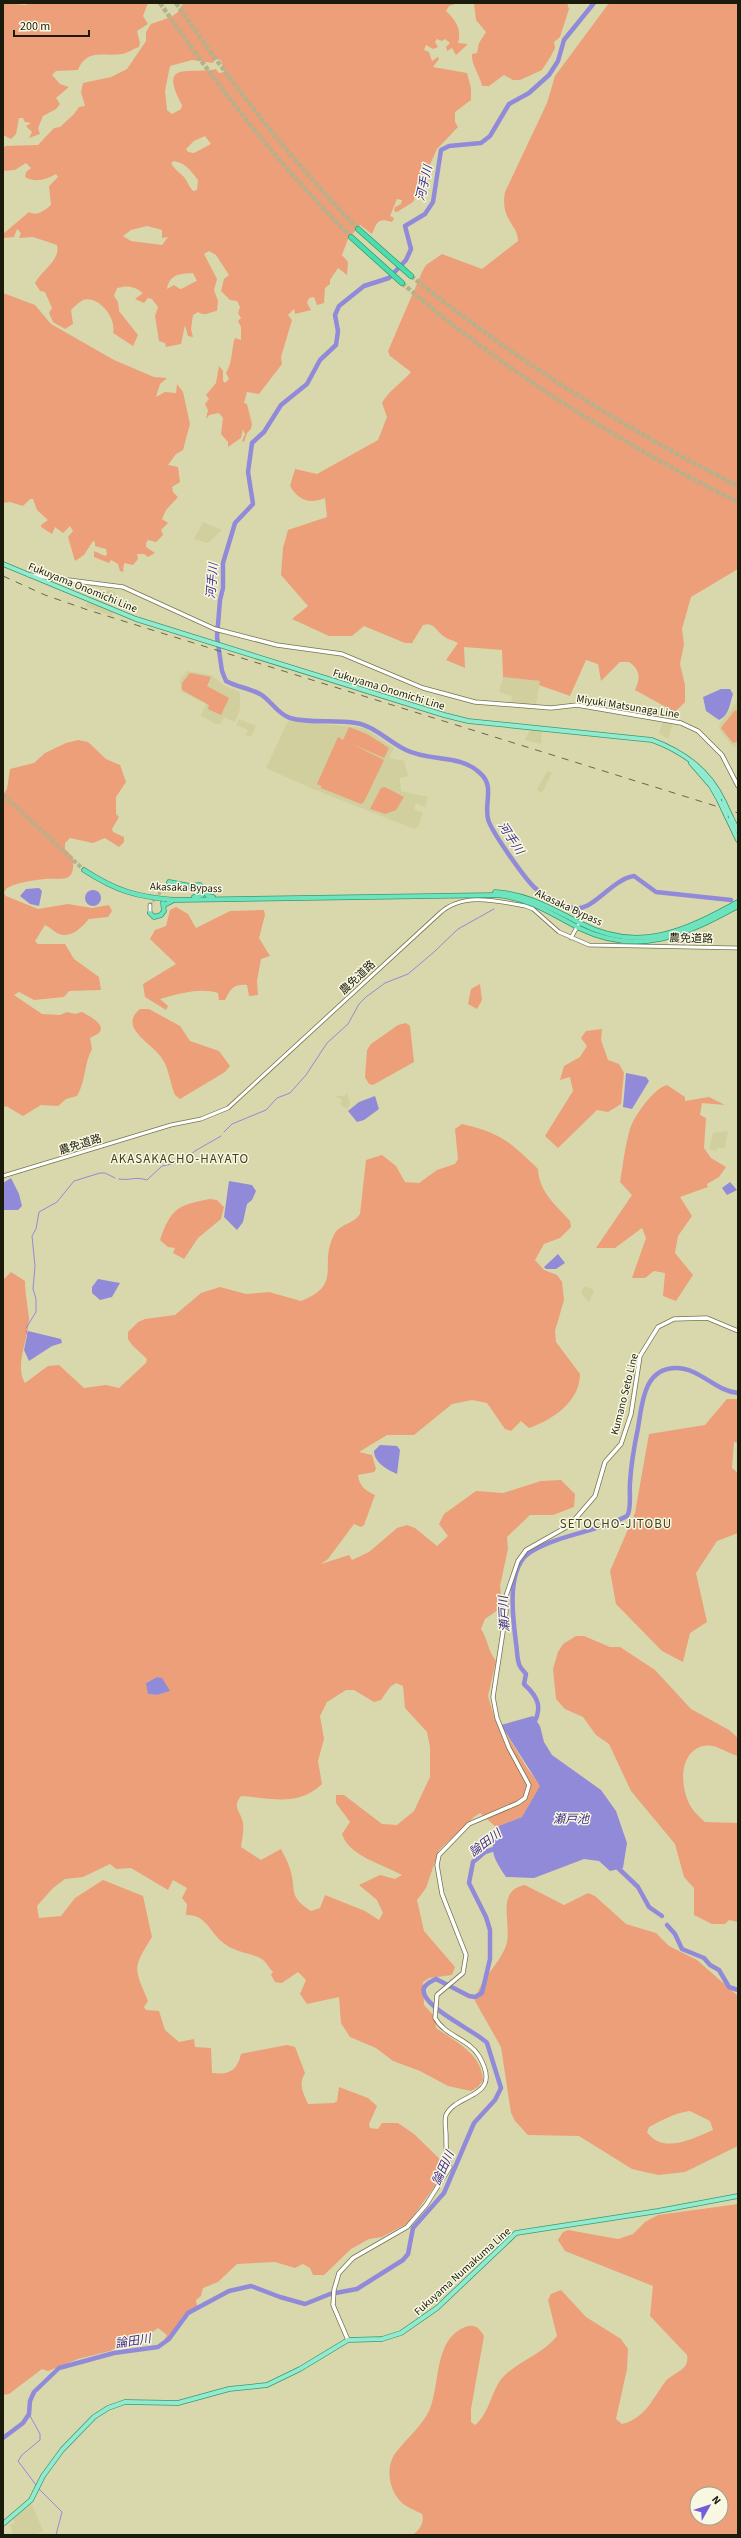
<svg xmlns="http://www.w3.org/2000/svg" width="741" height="2538" font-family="'Source Sans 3','Noto Sans JP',sans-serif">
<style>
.built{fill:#d0cf9d}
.green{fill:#ec9f79;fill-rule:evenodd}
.water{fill:#918ad9}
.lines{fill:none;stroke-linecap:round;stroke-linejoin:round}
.stream{stroke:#918ad9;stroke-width:1}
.river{stroke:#918ad9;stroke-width:4.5}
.tertiary-tunnel{stroke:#b3b28d;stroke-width:3;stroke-dasharray:3 1.5;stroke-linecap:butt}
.trunk-tunnel{stroke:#b3b28d;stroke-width:4;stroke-dasharray:4 2;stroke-linecap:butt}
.motorway-tunnel{stroke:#b3b28d;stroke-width:4.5;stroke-dasharray:4.5 2;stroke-linecap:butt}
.tertiary-casing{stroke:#76754e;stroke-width:4.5}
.secondary-casing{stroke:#76754e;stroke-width:5}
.primary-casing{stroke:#3a9a74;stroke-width:5.5}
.trunk-casing{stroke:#3a9a74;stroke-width:5.5}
.motorway-casing{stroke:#3a9a74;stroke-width:6}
.tertiary{stroke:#fff;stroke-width:3}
.secondary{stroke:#fff;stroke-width:3.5}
.primary{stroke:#92ebce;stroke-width:4}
.trunk{stroke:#6ee4be;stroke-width:4}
.motorway{stroke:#4adead;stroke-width:4.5}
.rail{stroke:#66664b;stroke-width:1;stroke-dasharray:7 7;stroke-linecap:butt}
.primary-bridge-casing{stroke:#3a9a74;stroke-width:5.5;stroke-linecap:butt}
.primary-bridge{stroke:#92ebce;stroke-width:4}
.labels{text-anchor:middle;stroke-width:3;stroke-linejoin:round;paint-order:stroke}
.street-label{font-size:11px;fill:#1b1b0b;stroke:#f8f8e2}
.water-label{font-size:12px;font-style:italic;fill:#3f2c88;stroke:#f8f8e2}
.quarter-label{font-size:13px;letter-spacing:1px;fill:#44421d;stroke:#f8f8e2}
</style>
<rect width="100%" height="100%" fill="#d9d8ad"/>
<g class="built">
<polygon points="203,522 222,530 208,543 194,539"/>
<polygon points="110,590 115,592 116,595 111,607 91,599 92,596"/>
<polygon points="88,602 113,612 112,616 85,606"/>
<polygon points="187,671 211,675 223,685 240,692 240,709 235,722 224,717 221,724 216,724 201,716 206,704 181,691 180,680"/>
<polygon points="503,677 540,681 536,705 511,704 512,696 499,692"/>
<polygon points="738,700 738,745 733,747 720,730 719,725"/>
<polygon points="239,719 256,726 251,737 246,735 248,730 236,725"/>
<polygon points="288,721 364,728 394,748 389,758 404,761 408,776 400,778 401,791 428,797 425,807 416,803 414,809 423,813 418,827 414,829 313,789 266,768"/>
<polygon points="663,722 673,723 668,739 659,733"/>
<polygon points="530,729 542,731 541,744 525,740"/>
<polygon points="547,771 552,773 542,793 537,790"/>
<polygon points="347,1093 350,1104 347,1109 340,1104 342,1100 335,1096 345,1096"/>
<polygon points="728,1131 725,1148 718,1148 716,1151 709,1149 713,1133"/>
<polygon points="584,1286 594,1290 589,1303 581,1293"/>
<polygon points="31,2502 43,2531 34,2535 13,2535 10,2525 15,2523 13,2518"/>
</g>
<g class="green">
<path d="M3,3L26,5L28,3H148L143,16L148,24L137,31L140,43L139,47C133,49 128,53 122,54C104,57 87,48 78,70L56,71L52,75L60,84L69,87L56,98L60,104L56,109L43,116L38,128L40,134L29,138L32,132L26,126L31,123L25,122L23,118H19L16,134L11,139L3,135Z"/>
<path d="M183,3H458L449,6L446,11C456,20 462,30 458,43L468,44L456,55L452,48L447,51L446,47L450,43L445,39L442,41L437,39L435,42L438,47L433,49L426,45L424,50L429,52L432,61L438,57L439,59L433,67L467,73L471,88V100L455,112V122L458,127L437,149L413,202L397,212L394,211L395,207L401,204L402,200L397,199L390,216L394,218L392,222C377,217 377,223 372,234L360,225L348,239L342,255L348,262L347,275L338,268L330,280V284L325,288L324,303L317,305L314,297L309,298L307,303L311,310L295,314L294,309L288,315L292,320L281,357L282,364L259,394L247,392L244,403L247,404L252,424L251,429L247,433L244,442L242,441L245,434L243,429L241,438L228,447V442L221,434L223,418L219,413L209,415L206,419L208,410L205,404L209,399L206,395L216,383L219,366L223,371V381L225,383L229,379L226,373C233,362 231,349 235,338L241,340V327L238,321L241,318L238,313L240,307L237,301L230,300L221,291L224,279L229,275L216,255L209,251L204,254L217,279L214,290L218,301L217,311C209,312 206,317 198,312L193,315L191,329L193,337L188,336L185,325L181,344L166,347L165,343L159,341L155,316L158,307L152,299L148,298L144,303L135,299L143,293C134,286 128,285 117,288L114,296L118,302L119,311L138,335L133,346L113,333C117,319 99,295 83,300C79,302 74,307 71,310L73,324L65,329L53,322L49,313L52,308L45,292L40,291L35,283C41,271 61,260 57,245L33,237L19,238L21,233L17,229L14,237L3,238V234L29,212C37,217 45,210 51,205L49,186L58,177L56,174C46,180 35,183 25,177L26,172L31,168L26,163L15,170L3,171V150L5,146L38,145L54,128L60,127L74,114L79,107L85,106L81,92L83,83L111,77L127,69L146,41V32L151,24L171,17L178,12ZM215,59L221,60L224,72L219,73L216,69C191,75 157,59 182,105L181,109L172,114L167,110L165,91L170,66L192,60L213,63ZM205,136L211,144L194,153L188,152L186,149L194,141ZM174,161C187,164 190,170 198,180L197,190L193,191C189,187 188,182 184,177C179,172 174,169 171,163ZM147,226L162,230V238L168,237L162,245L131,241L123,236L131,230ZM193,273L197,281C190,283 186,288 180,289L174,285L167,289C170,274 179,274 193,273Z"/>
<path d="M474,3H567L569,9L560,37L554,42L555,48L551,56L542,70L520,80H513L504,75L489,86H482C480,75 471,65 472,54L477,53L479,43L486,32L476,20Z"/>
<path d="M609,3H738V569L691,597L682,629L684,644L680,664L685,685V702L675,712L635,690C641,677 640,670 629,662H620L601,681L598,664L586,660L570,696L539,685L540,681L503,677L502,650L464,647L465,668L446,660L458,643C453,640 446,639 442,635C435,629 433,622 423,625L412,643H405L364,626L352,636H329L292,619L308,606L281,575L283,548L288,530L327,517L325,498C310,504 299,501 290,486L295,469L317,474L378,440L387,417L382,403C388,391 402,383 411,372L390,356L388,351L422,272L426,265L442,254L482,269L518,241C518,224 500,220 505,192L547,103L555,76Z"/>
<polygon points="3,293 35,305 51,324 114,360 154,377 167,378 160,384 156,397 165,392 176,393 177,384 183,392 190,424 183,450 176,454 168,465 178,467 180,482 172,487 173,492 178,497 166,510 162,519 168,523 161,530 163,535 156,542 148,540 146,543 146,547 155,553 148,557 144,554 137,554 138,559 133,565 124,563 123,572 120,571 118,564 111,560 109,563 94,557 94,551 105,556 107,554 106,549 95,546 95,542 93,541 84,555 75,561 68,537 73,531 70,526 63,533 55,527 52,534 41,527 41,525 48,520 37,510 33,499 30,499 23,506 10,502 3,503"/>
<polygon points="190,673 211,677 207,686 229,698 221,715 208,709 209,705 182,690 182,683"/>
<polygon points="735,710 738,712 738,741 733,743 721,728"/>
<polygon points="349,727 367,734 389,748 384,758 350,743 384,760 364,802 361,804 321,788 321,786 317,784 338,737 343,740"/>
<path d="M78,740L88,742L106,759L120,765L126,782L116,797V814L119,817L112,829L113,832L124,837V842L119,847L105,838L93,843L70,838L65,843V849L73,857C75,884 65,878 45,879C35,880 13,883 6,889L4,893L6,896L38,909L68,904L92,908L109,905L112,911L108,917L89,919C81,928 72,938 59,934C54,932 50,927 45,925L35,941L38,944H65L74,959L99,977L101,990L69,991L64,997L34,1000L19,992L14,995L42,1014L60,1015L67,1012L75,1014L82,1012C87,1015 107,1024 99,1033C97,1035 93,1036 90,1038L92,1049C84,1063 86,1081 77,1096L66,1099L58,1106L41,1105L23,1116L6,1106L3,1108V795L7,789L10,769L34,763L45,753L66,743Z"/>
<polygon points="385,787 404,797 396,810 385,814 370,809 381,788"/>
<path d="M176,907L188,914L196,928L230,911L264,910L265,915L259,938L270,956L261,959L257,981L258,995L249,996L247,985C234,984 231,988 225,1000H219L218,993C201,987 177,994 160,999L168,1006L166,1010L145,997L143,984L176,964L150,939L155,930L166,926L170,910Z"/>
<polygon points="480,984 482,1000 477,1009 468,1004 471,989"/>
<path d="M140,1009H149L180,1026L190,1041L219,1051L230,1066L225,1072L180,1099L175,1095C170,1084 169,1067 161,1057C150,1042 118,1027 140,1009Z"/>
<polygon points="406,1023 410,1026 414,1062 373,1085 369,1084 365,1077 367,1050 371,1044 398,1025"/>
<polygon points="602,1029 601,1040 608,1060 619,1064 624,1073 621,1104 608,1112 597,1110 558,1148 545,1136 573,1091 570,1077 560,1080 564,1066 580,1057 587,1046 581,1038 586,1031"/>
<path d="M667,1085L685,1097V1101L709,1097L725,1105L702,1103L700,1115L706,1118L704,1148L711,1158L726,1167L719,1177L707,1184L708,1187L680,1197L692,1216L678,1236L675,1253L693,1275L676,1301L663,1296L665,1273L654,1271L645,1278H632L646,1238L642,1228L615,1248H596L632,1195L620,1182C623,1165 625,1146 630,1129C634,1116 654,1088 667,1085Z"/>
<path d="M462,1124C501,1133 510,1142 538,1169C539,1192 555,1204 570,1221L571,1227L560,1238L544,1244L535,1260L544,1270L557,1275L562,1282L564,1300L555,1331L556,1342L580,1374C580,1402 552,1420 529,1428L521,1421L511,1431L505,1429L487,1403L472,1400L452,1404L414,1435H387L359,1452L372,1455L376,1469L374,1472L358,1475C359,1486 366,1491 375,1495L364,1525L361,1527L354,1524L328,1559L321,1564L349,1555L352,1560L369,1552L397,1528L407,1525L415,1528L437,1546L448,1536L439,1524L444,1514L476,1491L503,1493L541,1481L561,1480L575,1494L574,1507L553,1515H530L507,1537L508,1549L500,1586L502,1607L485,1619L481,1629C488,1640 488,1651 496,1661L488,1696L495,1720L501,1725L527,1768L541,1786L522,1817L496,1827L480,1813L474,1817L439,1850L426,1888L417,1900L424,1931L455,1967L452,1975L429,1978L423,1982L424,2005L435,2017L436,2028C456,2042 481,2053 483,2080L478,2087L471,2091L448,2086L420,2071L393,2061L376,2048L350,2037L341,2023L339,1997L307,2004L300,1994L306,1980L298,1972L282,1983L275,1982L271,1975L273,1972C269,1968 265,1960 260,1958C247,1952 233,1952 221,1941C209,1930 205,1914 186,1915L187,1904L182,1898L187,1888L173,1880L168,1890L131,1868L116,1869L110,1864L83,1877L65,1879L53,1888L37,1906L39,1918L61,1916L75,1898L103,1880L143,1896L152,1937C132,1969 134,1967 148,2001L144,2007L146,2010L159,2011L165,2030L179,2042L194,2039L195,2047L211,2048L212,2073C229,2075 237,2071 241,2054L245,2053L287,2045L295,2047L305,2073C298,2085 303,2092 308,2104L334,2103L337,2101L339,2087L368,2098L377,2106L369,2124L370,2128L378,2129L382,2123H398L414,2134L445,2164L443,2175L408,2223L382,2237L369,2239L351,2249L324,2275H313L310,2268L303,2264L295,2268L275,2262L237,2264L218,2282L203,2288L201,2296L196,2300L197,2306L182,2317L171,2340H164L167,2335L158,2328L141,2340L130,2341L110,2351L78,2359L48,2371L42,2369L9,2394L3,2395V1280L11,1272L25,1281C25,1294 28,1306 29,1319C29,1338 14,1365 25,1383L48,1366L59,1365L84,1388L106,1385L119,1388L146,1363L147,1359L132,1345L128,1339V1332L138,1322L145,1319L175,1315L201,1293L220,1287L246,1294L269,1292L301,1301C344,1284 318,1265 334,1235C339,1224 354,1224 360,1214L366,1160L382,1155L396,1166L405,1182L419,1183L437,1170L455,1164L458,1159L455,1129ZM158,1677L169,1691L157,1695L148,1694L147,1682ZM396,1683L403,1686L405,1708L427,1732L430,1747V1777L414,1811L397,1825L382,1824L344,1795H336V1803L350,1822L342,1834C349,1856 382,1864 402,1875L395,1879L380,1875L359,1885L377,1900L383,1913L379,1920L365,1911L325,1895L320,1908L311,1911C287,1896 297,1890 290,1869C288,1862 284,1855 281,1849L261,1860L241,1847C242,1840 244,1831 243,1824C242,1812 231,1808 241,1796C272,1798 298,1807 322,1784L318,1761L324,1739L320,1716L327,1702L346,1690H354L374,1702L381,1700L390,1687Z"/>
<path d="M210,1199L217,1200L224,1207L221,1219L198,1238L184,1259L173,1253L175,1248L168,1247L160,1240C171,1208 178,1205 210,1199Z"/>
<polygon points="727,1399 738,1399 738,1443 734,1442 732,1468 738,1473 738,1533 717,1541 696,1573 707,1622 690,1633 683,1662 662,1651 616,1604 610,1571 635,1513 649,1434 705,1425"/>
<path d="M576,1636H584L610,1647H620L655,1670L691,1709L729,1730L738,1738V1756C726,1753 716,1743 703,1746C680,1752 680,1783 688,1801C691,1809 698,1816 705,1822L738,1823V1922L729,1920L725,1924H712L694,1915V1888L684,1877L675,1844L631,1791L609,1744L596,1735L583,1717L565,1709L556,1699L553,1669L558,1652L563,1644Z"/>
<path d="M525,1885L564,1905L588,1893L595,1896L626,1924L656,1933L669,1946L697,1960L738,1996V2146L685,2172L658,2175L632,2169L579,2136L528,2135L515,2121L511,2113L501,2047L475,2001C480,1978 503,1961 507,1942C511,1922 496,1890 525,1885ZM690,2111L710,2121L713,2130C694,2138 663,2155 647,2132L649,2127C662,2120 675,2113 690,2111Z"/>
<path d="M738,2204V2535H412C419,2531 425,2522 422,2514C415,2510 406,2507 401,2502C388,2489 385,2465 397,2451C408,2437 421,2427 429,2411C441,2384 433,2340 465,2327C475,2323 480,2329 484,2336L471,2409V2422L475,2425C491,2412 491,2388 505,2375C521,2360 544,2353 557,2336L548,2300L551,2294L561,2290L586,2317L621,2339L628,2349L627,2369L616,2419L622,2424C646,2418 652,2399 665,2382C673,2372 690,2371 687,2355L650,2316L653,2286L565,2251L558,2240L563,2232L568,2230L618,2239L633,2234L645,2222L658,2215ZM697,2494H721V2518H697Z"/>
</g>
<g class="water">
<path d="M721,689H730L733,694C730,703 729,716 719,720L706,711L703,697Z"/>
<polygon points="39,888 42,891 39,906 30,904 20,896 26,889"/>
<circle cx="93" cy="898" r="8"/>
<polygon points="626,1073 646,1077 649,1081 632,1109 623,1107"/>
<polygon points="375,1096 379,1109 364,1120 357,1122 348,1111 359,1102"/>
<polygon points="11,1178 19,1194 22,1206 18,1210 3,1210 3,1183"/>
<polygon points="229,1181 252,1185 256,1191 252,1200 247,1204 243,1222 237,1230 224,1217"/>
<polygon points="730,1182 737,1190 727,1195 722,1188"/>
<polygon points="558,1254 565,1263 556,1269 546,1269 544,1267"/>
<polygon points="98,1279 120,1283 112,1297 100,1300 92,1293 92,1287"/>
<polygon points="28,1331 61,1339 62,1343 52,1346 29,1361 24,1350"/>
<path d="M380,1445L397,1446L400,1450L397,1474C388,1470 374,1463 374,1451Z"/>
<polygon points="157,1677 162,1678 170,1691 157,1695 148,1694 146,1683"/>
<path d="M533,1716L540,1726L544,1742L552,1755L601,1790L616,1811L627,1843L623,1868L610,1871L599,1861L584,1859L534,1878L506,1877C492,1856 490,1852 496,1827L522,1817L540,1786L501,1725Z"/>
</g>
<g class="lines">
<g class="stream">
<polyline points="224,1132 232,1124 266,1110 277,1098 290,1093 306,1075 327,1043 348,1024 359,1004 366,997 385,983 408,974 434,952 458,929 494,909"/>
<polyline points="180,1163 195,1151 221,1136"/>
<path d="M119,1179C131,1181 134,1176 147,1180L162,1166L177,1163"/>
<polyline points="26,1328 36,1312 36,1299 33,1289 35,1266 32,1236 36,1229 39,1212 57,1202 74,1181 100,1173 105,1173 115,1178"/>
<polyline points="26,1331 28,1335"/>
<polyline points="29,2414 40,2434 40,2440 22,2455 18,2461 36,2485"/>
<polyline points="38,2488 62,2512 56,2535"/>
</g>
<g class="river">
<path d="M594,3L564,40L558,61L549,75L529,93L509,104L490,136L481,143L449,146L441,150L433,202L425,214L405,226L411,249L406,260L389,278L364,286L339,306L335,315L338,331L336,345L320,360L307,384L281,405L264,432L252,443L248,472L253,504L235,523L223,563V588L220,600L217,637L222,671L226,681C237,687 249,688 260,694C271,700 277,714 290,718C311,724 335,719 356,723C375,726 390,743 406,750C430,762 460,754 480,773C495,786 484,802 488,819C491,831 525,879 535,888C544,896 559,903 570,907C591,916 609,880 634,876L656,892L731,900"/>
<path d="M533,1725C543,1707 538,1697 524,1684L526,1674C524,1671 520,1668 519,1664C517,1658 517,1649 516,1643C513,1618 505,1566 532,1551C561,1534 597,1532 627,1516C632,1509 629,1492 630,1483C631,1464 634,1447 638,1428C642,1405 643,1368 676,1368C700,1368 715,1391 738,1393"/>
<polyline points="616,1866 638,1887 649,1907 662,1916"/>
<polyline points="667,1925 675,1934 682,1949 704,1958 710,1965 719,1970 729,1987 738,1990"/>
<path d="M3,2438L23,2423L29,2414L30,2401L34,2392L59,2368L114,2353L158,2347L169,2339L188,2313L229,2291L251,2286L280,2297L305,2304L330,2294L357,2289L403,2260L408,2254L413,2228L444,2193L474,2123L495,2100L501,2088L487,2043C478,2032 418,2006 424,1988C426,1983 432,1981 436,1979L469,1996L475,1997L482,1993L490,1959V1930L486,1917L469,1883L473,1862L485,1852L497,1848"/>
</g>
<polyline class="tertiary-tunnel" points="150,905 166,885"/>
<polyline class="trunk-tunnel" points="3,795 84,870"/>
<g class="motorway-tunnel">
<path d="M160,3C218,87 279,165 351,237"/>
<path d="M176,3C231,83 291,160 358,229"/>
<path d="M411,276C513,358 621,427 738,486"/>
<path d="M402,283C504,371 618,442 738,502"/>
</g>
<defs>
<g id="tertiary">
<polyline points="150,913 150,905"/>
<polyline points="571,938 584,914"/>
<path d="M3,1176L171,1125L201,1119L228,1108L440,913C463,892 497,901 525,906L533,909L559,932L589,945L738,948"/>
</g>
<g id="secondary">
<polyline points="29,575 123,587 215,629 277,645 342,654 423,688 475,702 551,708 577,705 681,723 698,731 722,755 738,786"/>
<path d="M348,2340L333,2305L334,2290L339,2273L353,2258L407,2227L426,2205L450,2167C446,2157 446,2147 446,2136C446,2130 444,2120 446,2115C457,2092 504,2099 479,2056C469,2039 445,2036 435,2018L437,1995L463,1973L466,1955L442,1894L437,1865L439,1855L469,1824L518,1803L525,1798L529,1785L509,1748L497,1718L493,1697L506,1612V1596L518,1561L526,1550L570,1525L595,1496L605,1462L621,1444L631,1414L640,1356L658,1327L674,1319L707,1318L738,1331"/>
</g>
<g id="primary">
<path d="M3,564L136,619L444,715L468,721L652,740C684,752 709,770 724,802"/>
<polyline points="691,763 711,786 719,800"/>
<polyline points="726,815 738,840"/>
<polyline points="731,817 738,831"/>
<polyline points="3,2524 31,2500 43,2476 62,2450 94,2417 108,2408 125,2402 178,2403 229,2389 267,2385 300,2369 348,2340 382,2339 401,2333 437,2308 516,2233 658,2211 738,2196"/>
</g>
<g id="trunk">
<path d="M84,870C116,891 137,897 175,900L498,895C531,899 550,913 579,928C639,957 685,935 738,906"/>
<polyline points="169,882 190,886 200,885 208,896 213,897"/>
<path d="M495,892C528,894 552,909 580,923C639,954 685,931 738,902"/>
<polyline points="194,897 202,895 203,888"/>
<polyline points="164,905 172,901"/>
<polyline points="150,913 154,917 161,915 164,911 163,903"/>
</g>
<g id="motorway">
<polyline points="358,229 411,276"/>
<polyline points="351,237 402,283"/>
</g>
</defs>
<use href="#tertiary" class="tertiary-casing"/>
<use href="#secondary" class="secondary-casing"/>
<use href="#primary" class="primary-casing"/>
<use href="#trunk" class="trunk-casing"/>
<use href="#motorway" class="motorway-casing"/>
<use href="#tertiary" class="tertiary"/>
<use href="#secondary" class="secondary"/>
<use href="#primary" class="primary"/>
<use href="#trunk" class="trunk"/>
<use href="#motorway" class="motorway"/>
<polyline class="rail" points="3,576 45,595 88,610 738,813"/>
<defs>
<g id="primary-bridge">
<polyline points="719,800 726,815"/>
<polyline points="724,802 731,817"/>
</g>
</defs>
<use href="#primary-bridge" class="primary-bridge-casing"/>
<use href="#primary-bridge" class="primary-bridge"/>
</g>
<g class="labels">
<g class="street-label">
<text transform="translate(83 587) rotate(22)" y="4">Fukuyama Onomichi Line</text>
<text transform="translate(389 689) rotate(17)" y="4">Fukuyama Onomichi Line</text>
<text transform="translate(628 706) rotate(9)" y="4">Miyuki Matsunaga Line</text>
<text transform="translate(186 887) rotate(2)" y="4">Akasaka Bypass</text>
<text transform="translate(569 907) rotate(25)" y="4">Akasaka Bypass</text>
<text transform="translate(691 938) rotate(1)" y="4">農免道路</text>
<text transform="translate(357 977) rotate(-43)" y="4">農免道路</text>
<text transform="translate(80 1144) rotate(-17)" y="4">農免道路</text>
<text transform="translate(624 1394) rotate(-76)" y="4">Kumano Seto Line</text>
<text transform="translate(462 2271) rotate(-42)" y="4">Fukuyama Numakuma Line</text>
</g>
<g class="water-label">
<text transform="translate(424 183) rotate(-77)" y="4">河手川</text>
<text transform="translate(212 581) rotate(-85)" y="4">河手川</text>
<text transform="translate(511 838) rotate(57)" y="4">河手川</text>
<text transform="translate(504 1614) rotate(-93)" y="4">瀬戸川</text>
<text x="571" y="1823">瀬戸池</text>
<text transform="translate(485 1843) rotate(-37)" y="4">論田川</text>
<text transform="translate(443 2168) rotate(-66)" y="4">論田川</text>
<text transform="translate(133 2341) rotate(-9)" y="4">論田川</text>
</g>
<g class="quarter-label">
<text x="180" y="1163">AKASAKACHO-HAYATO</text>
<text x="616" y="1528">SETOCHO-JITOBU</text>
</g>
</g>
<rect width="741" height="2538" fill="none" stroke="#1b1b0b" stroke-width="8"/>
<g transform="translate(709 2506) rotate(51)"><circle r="19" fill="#f8f8e2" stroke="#a0a08c"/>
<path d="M0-3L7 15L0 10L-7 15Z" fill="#725ed8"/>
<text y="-6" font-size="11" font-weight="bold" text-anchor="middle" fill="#1b1b0b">N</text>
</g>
<path d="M14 30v6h75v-6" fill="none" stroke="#1b1b0b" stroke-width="2"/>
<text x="20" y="30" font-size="12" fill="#1b1b0b" stroke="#f8f8e2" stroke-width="3" paint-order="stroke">200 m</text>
</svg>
